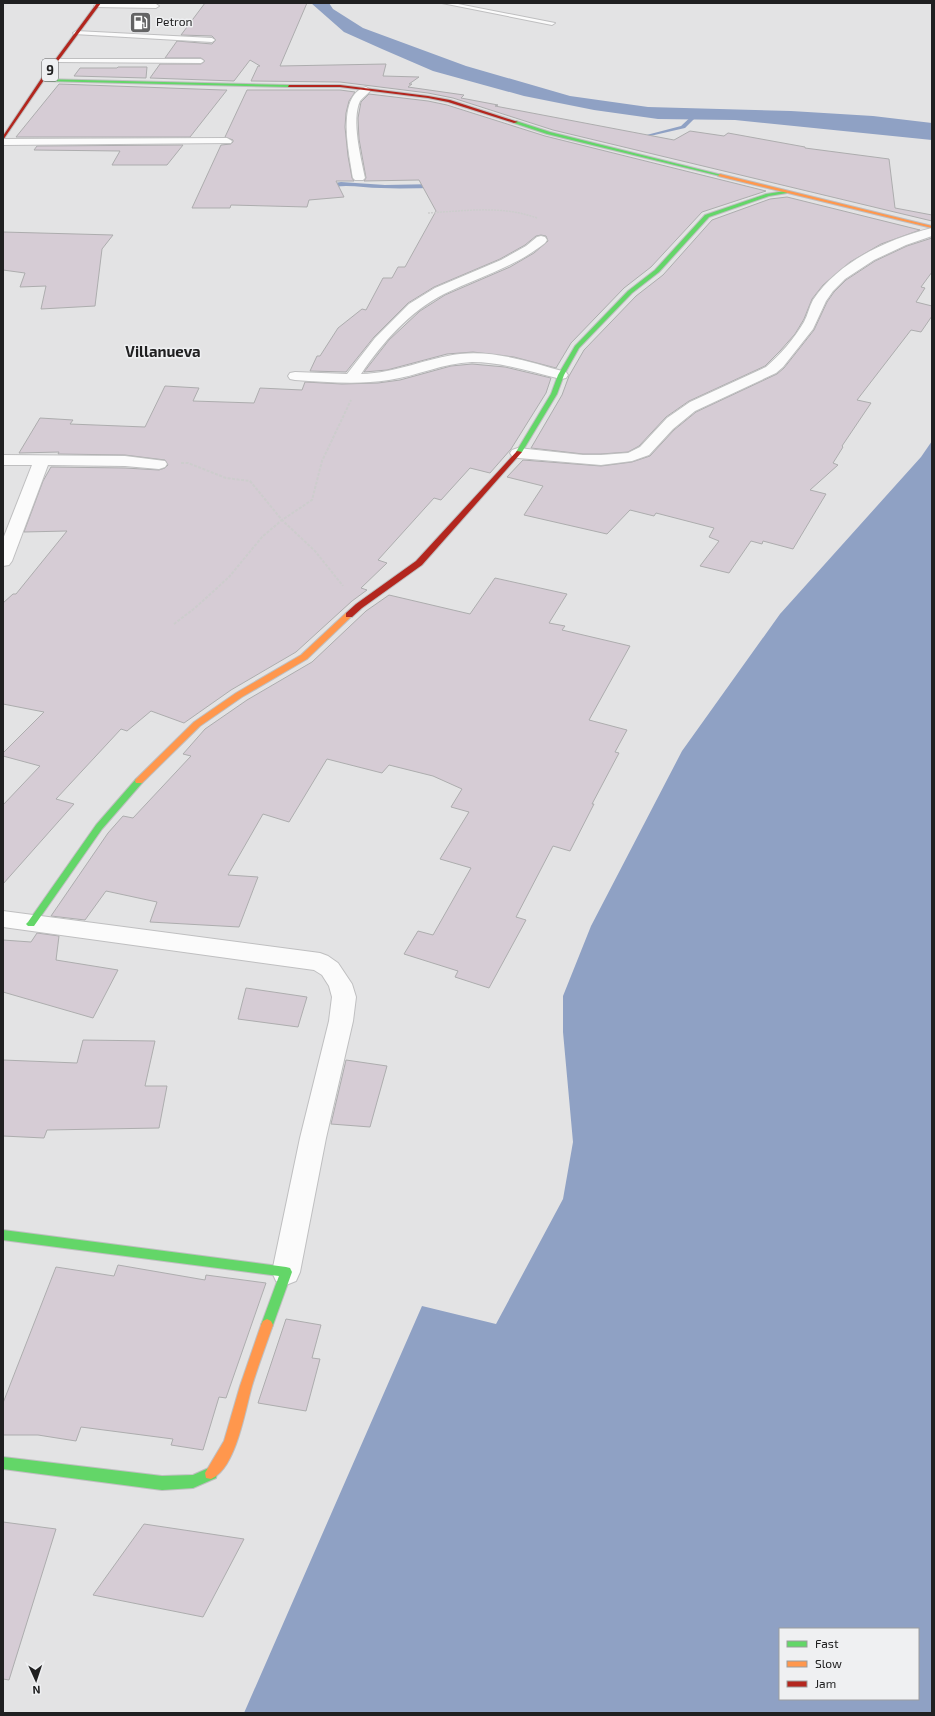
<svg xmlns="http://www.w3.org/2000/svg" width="935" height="1716" font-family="'Exo 2',sans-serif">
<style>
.water{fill:#8fa1c4;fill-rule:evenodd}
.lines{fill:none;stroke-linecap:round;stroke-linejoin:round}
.stream{fill:#8fa1c4;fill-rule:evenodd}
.building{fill:#d6ccd5;stroke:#adadae}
.lane-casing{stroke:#bfbfc0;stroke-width:2}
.street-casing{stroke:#bfbfc0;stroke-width:2}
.fast-casing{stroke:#bfbfc0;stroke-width:2}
.slow-casing{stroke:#bfbfc0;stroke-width:2}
.jam-casing{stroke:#bfbfc0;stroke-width:2}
.path-far1{stroke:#cdcdcd;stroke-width:1.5;stroke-dasharray:2 1;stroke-linecap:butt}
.path{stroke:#cdcdcd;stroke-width:2;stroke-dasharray:3 1.5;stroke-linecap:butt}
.lane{fill:#fbfbfb;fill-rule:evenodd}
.street{fill:#fbfbfb;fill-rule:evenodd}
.fast{fill:#63d668;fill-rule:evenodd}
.slow{fill:#ff974d;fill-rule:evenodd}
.jam{fill:#b3261e;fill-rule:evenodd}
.labels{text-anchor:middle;stroke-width:3;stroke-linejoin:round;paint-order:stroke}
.far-poi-label{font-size:12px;fill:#202021;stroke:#eff0f2;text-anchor:start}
.shield{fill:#eff0f2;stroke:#5e5e60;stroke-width:1}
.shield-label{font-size:13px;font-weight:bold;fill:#202021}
.far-district-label{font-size:15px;font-weight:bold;fill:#202021;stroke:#eff0f2}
</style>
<rect width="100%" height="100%" fill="#e3e3e4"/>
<g class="water">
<polygon points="311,3 329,3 333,9 363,28 466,66 570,96 648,107 791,111 873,116 932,123 932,140 735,120 658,119 594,110 524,96 433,71 382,49 344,32"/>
<path d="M932,441V1713H244L422,1306L496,1324L563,1199L573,1142L563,1032V996L591,926L682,751L780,614L921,457ZM780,1629H918V1699H780Z"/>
</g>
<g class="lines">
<g class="stream">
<polygon points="695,113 699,114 685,128 637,139 635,138 681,126"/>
<path d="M341,182L385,185L437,184L440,186L437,188C418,188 400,189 381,188C362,188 344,183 325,189L322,187L329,184Z"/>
</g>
</g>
<g class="building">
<polygon points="205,3 307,3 280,66 386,64 383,76 419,77 409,84 412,84 408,87 464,95 461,98 498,105 495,106 674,140 690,131 724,136 728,133 805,147 805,148 889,159 895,208 932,215 932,221 553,130 453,98 428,93 340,82 251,81 258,66 260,66 250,60 234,81 150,78 160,64 201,64 205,61 201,58 165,58 177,41 212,44 216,40 212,36 181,35"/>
<polygon points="118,67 147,67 146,78 74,76 80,68 117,68"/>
<polygon points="59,84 223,90 227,90 190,137 16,137"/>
<polygon points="247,90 340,90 355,92 349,101 346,113 345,127 348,156 352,178 354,181 336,181 344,197 309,200 307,207 231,205 230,208 192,208 221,145 231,144 233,142 233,140 225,137"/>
<polygon points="369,94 428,101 447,105 545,136 766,191 702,212 651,267 624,288 571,343 556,368 514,357 473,352 447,354 387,370 364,372 389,340 420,311 445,295 510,267 534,253 548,241 546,236 541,235 536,236 525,245 500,259 434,287 408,303 374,337 346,372 310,371 317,356 320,356 338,328 362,309 366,310 383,278 392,278 398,267 405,267 436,211 419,180 364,181 366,178 359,139 358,118 361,102"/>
<polygon points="183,145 167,165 112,165 120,151 34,150 37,146"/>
<polygon points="787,197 920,230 881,244 850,262 823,285 812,299 804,319 795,334 780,351 765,366 689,401 666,417 639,446 628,452 601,454 583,454 531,448 562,395 569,376 584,350 636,296 663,275 712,220 770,199"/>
<polygon points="3,232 113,235 102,249 95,306 41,309 46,286 20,287 25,273 3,270"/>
<polygon points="932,238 932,272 921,287 925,288 916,302 932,306 932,316 921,332 911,330 857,400 871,403 842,446 843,447 833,463 838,465 810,490 826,494 793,549 763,541 762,544 751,541 729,573 700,566 719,541 709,537 714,528 656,513 654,516 630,510 607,534 524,515 543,486 507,477 523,460 601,466 632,462 650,456 674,430 696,412 777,374 784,368 814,330 827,302 834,292 846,280 875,261 907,246"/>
<polygon points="472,364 505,367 551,378 546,393 511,449 490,473 470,468 441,500 434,498 378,560 387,563 361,588 367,590 352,601 296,652 231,690 184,723 151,711 127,731 121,729 56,799 74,804 3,884 3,805 40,766 3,756 3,753 44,712 3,704 3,603 13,594 16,594 67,531 24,532 43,481 51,467 125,468 159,470 165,468 168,465 165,460 125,455 58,454 59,452 19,453 40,418 73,420 70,424 145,427 165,386 199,388 193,401 254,403 260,388 302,390 305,382 342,384 378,383 400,380 451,366"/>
<polygon points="495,578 567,594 549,623 565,626 562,630 630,646 589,720 627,730 615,752 619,753 592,804 594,804 570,851 553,846 516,917 526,920 489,988 455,977 458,971 404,954 418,931 433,935 471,868 440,859 469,812 451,807 462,789 433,776 389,765 382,773 327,759 289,822 263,814 228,875 258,877 239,927 150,922 157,902 106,891 85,920 51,916 108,833 123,816 133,818 191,756 183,754 205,729 247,700 312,662 366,611 389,595 470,614"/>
<polygon points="37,933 59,936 56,960 118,970 93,1018 3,992 3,940 31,942"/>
<polygon points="246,988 307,997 298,1027 238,1019"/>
<polygon points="83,1040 155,1041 145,1086 167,1086 159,1128 47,1130 44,1138 3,1136 3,1060 77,1063"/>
<polygon points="346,1060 387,1066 370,1127 331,1124"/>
<polygon points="118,1265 205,1280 206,1275 266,1283 226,1398 219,1397 203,1450 171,1445 173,1439 81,1427 76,1441 38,1435 3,1435 3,1403 56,1267 114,1276"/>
<polygon points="286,1319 321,1325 312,1358 320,1359 306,1411 258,1403"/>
<polygon points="3,1522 56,1529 9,1680 3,1679"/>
<polygon points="144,1524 244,1539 203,1617 93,1595"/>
</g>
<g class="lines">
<defs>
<g id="lane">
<polygon points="442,3 453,3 555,23 552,25"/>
<polygon points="97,4 156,4 159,6 156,8 95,7 94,6"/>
<polygon points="76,31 212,38 215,40 212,42 74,34 73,33"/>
<polygon points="57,59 201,59 204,61 201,63 55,62 55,60"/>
</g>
<g id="street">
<path d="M366,87L371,90C368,94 363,97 360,101C351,120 361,158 365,178L363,180H355L353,178C350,156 335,95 366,87Z"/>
<polygon points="227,138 232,141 231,143 3,145 3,139"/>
<path d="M932,228V236L906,245L874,260L845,279L833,291L826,301L813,329L783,367L776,373L695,411L673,429L649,455L632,461L601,465L518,458L512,456L510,453L512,450L518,448L583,455H601L628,453L640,447L667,418L690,402L766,367C780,355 794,339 804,322C808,315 809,307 813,300C839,261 888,239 932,228Z"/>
<path d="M541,236L545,237L547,240L545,243C515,267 479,277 444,294C409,312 383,342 361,374C397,373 426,358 460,354C496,350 532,363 566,372L568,375L566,378L561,379C532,372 502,362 472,362C443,363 417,376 389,380C358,385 326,382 295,380L290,379L288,376L290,373L295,372L347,374L375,338L409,304L435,288L501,260L526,246L537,237Z"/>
<polygon points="3,455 125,456 165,461 167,464 165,467 159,469 125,466 48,465 12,561 9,565 3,566 3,539 32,465 3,465"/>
<polygon points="3,911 320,953 328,956 338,963 352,984 356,997 353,1021 326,1138 300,1272 296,1281 286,1285 276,1281 272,1272 300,1138 329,1021 332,997 329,986 322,975 314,970 3,927"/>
</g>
<g id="fast">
<polygon points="41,79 289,85 291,86 289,87 42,81"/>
<polygon points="516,121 550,132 722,175 720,176 547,134 514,123"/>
<polygon points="785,191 787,191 787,193 769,196 709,217 659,272 632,293 579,348 564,375 557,394 522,452 517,453 516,452 551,394 558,375 575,346 628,291 655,270 705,215 766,194"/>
<polygon points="139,778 143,781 142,783 102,829 34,926 28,926 26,924 28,922 96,825 136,779"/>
<polygon points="3,1230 286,1267 290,1268 292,1272 273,1325 271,1329 267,1331 263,1329 261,1325 279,1276 3,1240"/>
<polygon points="3,1457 162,1476 193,1475 211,1467 216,1468 217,1473 216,1478 193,1488 162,1490 3,1469"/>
</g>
<g id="slow">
<polygon points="720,174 932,226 932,228 718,176"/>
<polygon points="346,613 349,613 353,615 307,659 242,697 200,726 142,783 136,783 135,781 136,779 194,722 236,693 301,655"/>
<path d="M267,1319L271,1321L273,1325C266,1345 258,1366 252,1386C245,1410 236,1469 211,1479L206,1478L205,1473L224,1441L240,1386L261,1325L263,1321Z"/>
</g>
<g id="jam">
<polygon points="97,3 101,3 44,80 3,140 3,136 41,79"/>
<polygon points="289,85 340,85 428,96 450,100 518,122 514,123 448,102 428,98 340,87 288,87"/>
<polygon points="517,451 522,452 422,565 362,608 352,617 346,617 346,613 356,604 416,561"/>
</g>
</defs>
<use href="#lane" class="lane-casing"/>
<use href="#street" class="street-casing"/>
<use href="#fast" class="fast-casing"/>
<use href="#slow" class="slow-casing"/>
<use href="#jam" class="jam-casing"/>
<path class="path-far1" d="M428,213C464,211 502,205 537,218"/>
<g class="path">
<polyline points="181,463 188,463 226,478 250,481 282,520 315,551 343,586"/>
<polyline points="174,624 195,608 229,577 262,537 282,520 312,500 322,461 351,400"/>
</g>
<use href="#lane" class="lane"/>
<use href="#street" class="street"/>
<use href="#fast" class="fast"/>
<use href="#slow" class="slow"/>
<use href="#jam" class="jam"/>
</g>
<defs>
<symbol id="fuel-square" viewBox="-11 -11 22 22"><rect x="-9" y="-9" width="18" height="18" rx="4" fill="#646465" stroke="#eff0f2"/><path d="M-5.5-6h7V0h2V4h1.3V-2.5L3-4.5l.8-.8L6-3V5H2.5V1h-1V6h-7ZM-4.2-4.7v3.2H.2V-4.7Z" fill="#fff"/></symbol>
</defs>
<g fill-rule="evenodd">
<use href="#fuel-square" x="128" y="10" width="25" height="25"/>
</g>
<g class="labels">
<g class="far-poi-label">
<text x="156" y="26">Petron</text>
</g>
<rect class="shield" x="42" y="59" width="16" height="22" rx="3"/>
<g class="shield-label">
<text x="50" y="75">9</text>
</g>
<g class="far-district-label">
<text x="163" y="357">Villanueva</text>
</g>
</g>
<rect width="935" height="1716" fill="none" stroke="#202021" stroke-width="8"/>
<rect x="779" y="1628" width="140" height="72" fill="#eff0f2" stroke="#9c9d9e"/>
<rect x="787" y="1641" width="20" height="6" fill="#63d668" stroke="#9c9d9e"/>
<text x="815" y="1648" font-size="12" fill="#202021">Fast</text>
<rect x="787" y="1661" width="20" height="6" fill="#ff974d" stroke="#9c9d9e"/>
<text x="815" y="1668" font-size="12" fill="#202021">Slow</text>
<rect x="787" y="1681" width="20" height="6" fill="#b3261e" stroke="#9c9d9e"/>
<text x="815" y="1688" font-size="12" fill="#202021">Jam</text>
<g transform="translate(36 1680) rotate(177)" stroke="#eff0f2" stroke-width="3" paint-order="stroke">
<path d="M0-3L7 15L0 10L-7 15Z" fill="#202021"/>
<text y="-6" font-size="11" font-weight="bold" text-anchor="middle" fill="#202021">N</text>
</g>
</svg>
